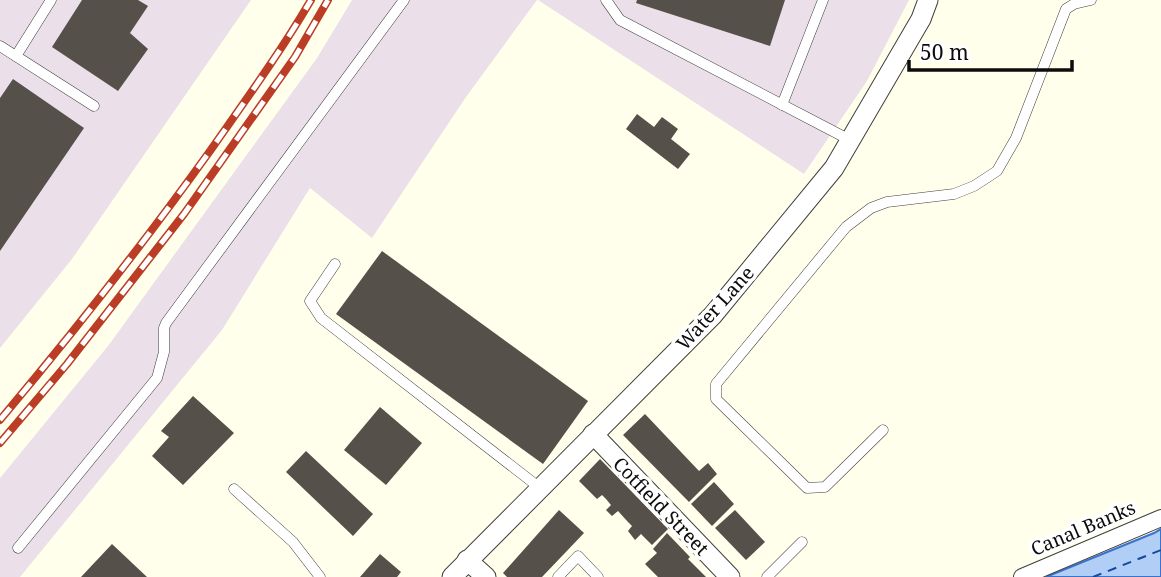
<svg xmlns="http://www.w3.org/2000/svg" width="1161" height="577" font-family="'Noto Serif',serif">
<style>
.industrial{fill:#ebe0ea}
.water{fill:#b1cef6;stroke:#3873cd;stroke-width:2}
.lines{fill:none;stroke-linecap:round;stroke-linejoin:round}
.ferry{stroke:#16479e;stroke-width:2;stroke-dasharray:9 7;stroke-linecap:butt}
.building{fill:#555049}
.service-casing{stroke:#3f3f3f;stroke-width:11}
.pedestrian-casing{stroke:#3f3f3f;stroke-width:18}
.minor-casing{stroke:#3f3f3f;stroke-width:21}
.service{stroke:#fff;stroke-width:10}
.pedestrian{stroke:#fff;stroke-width:16}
.minor{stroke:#fff;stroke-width:19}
.rail-casing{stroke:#bc3d25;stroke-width:8}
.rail{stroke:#fff;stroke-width:5;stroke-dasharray:16;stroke-linecap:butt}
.labels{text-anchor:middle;stroke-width:7;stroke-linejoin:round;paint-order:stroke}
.street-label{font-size:19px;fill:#0c0c0c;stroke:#fff}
</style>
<rect width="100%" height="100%" fill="#ffffec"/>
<g class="industrial">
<polygon points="0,0 251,0 72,259 0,348"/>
<polygon points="352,0 537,0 466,97 372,238 310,188 222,330 20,577 0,577 0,478 108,346 317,58"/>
<polygon points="538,0 909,0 867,81 804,174"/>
</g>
<polygon class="water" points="1161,529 1161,577 1046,577 1154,533"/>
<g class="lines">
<polyline class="ferry" points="1093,577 1161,550"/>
</g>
<g class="building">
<polygon points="82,0 138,0 148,6 130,33 148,49 118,91 52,47"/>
<polygon points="637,0 785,0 770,46 636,3"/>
<polygon points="13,79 84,128 0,251 0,98"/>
<polygon points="637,114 654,127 662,117 678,129 671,139 690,154 678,169 626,129"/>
<polygon points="382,251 588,401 543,464 336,314"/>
<polygon points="193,396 234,433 183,485 152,456 169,437 161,431"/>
<polygon points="380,407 422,443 386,485 344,450"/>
<polygon points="645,414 699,471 708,463 717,474 689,502 623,435"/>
<polygon points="306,451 373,514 353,536 286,472"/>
<polygon points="600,459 668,529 652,545 641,534 635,540 628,531 632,526 628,522 618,511 612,516 606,510 611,505 606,499 602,495 597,499 579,481"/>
<polygon points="714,482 734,504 712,526 691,504"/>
<polygon points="559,510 584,533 542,577 507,577 503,573"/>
<polygon points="735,510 765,542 746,560 715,528"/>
<polygon points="667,533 690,557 688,559 706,577 658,577 645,564 657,553 653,549"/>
<polygon points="112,544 147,577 81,577"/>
<polygon points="380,554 401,572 397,577 360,577"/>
</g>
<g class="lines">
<defs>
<g id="service">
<polyline points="606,0 620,20 850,140"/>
<polyline points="0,46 94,106"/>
<polyline points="16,56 51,0"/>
<polyline points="782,105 823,0"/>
<polyline points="335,264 310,301 321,318 540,488"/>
<polyline points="883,430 825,487 807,488 716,399 716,384 846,227 871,208 887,202 954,194 974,186 997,171 1016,138 1066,9 1074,4 1091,0"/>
<polyline points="234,489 293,542 320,577"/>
<polyline points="18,548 157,378 164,352 164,328 166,323 404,0"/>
<polyline points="558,577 578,556 598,577"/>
<polyline points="767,577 802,542"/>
</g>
<polyline id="pedestrian" points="1022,577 1161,518"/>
<g id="minor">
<polyline points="593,434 730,577"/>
<polyline points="467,560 486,577"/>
<polyline points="452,577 713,315 834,168 921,19 928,0"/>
</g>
</defs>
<use href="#service" class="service-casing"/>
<use href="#pedestrian" class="pedestrian-casing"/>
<use href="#minor" class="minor-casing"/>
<use href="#service" class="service"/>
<use href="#pedestrian" class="pedestrian"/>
<use href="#minor" class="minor"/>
<defs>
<g id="rail">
<path d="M0,420C73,333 144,243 210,151C245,101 280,53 311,0"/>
<polyline points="0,443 67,364 184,214 295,57 328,0"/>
</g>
</defs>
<use href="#rail" class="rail-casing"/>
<use href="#rail" class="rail"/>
</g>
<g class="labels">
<g class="street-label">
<text transform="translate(715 308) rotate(-48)" y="7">Water Lane</text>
<text transform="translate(661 506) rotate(46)" y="7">Cotfield Street</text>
<text transform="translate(1083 528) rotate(-23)" y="7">Canal Banks</text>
</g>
</g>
<path d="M909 60v10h163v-10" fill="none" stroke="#0c0c0c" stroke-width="3.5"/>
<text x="920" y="60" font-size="21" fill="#0c0c0c" stroke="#ffffff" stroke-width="5" paint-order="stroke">50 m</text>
</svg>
